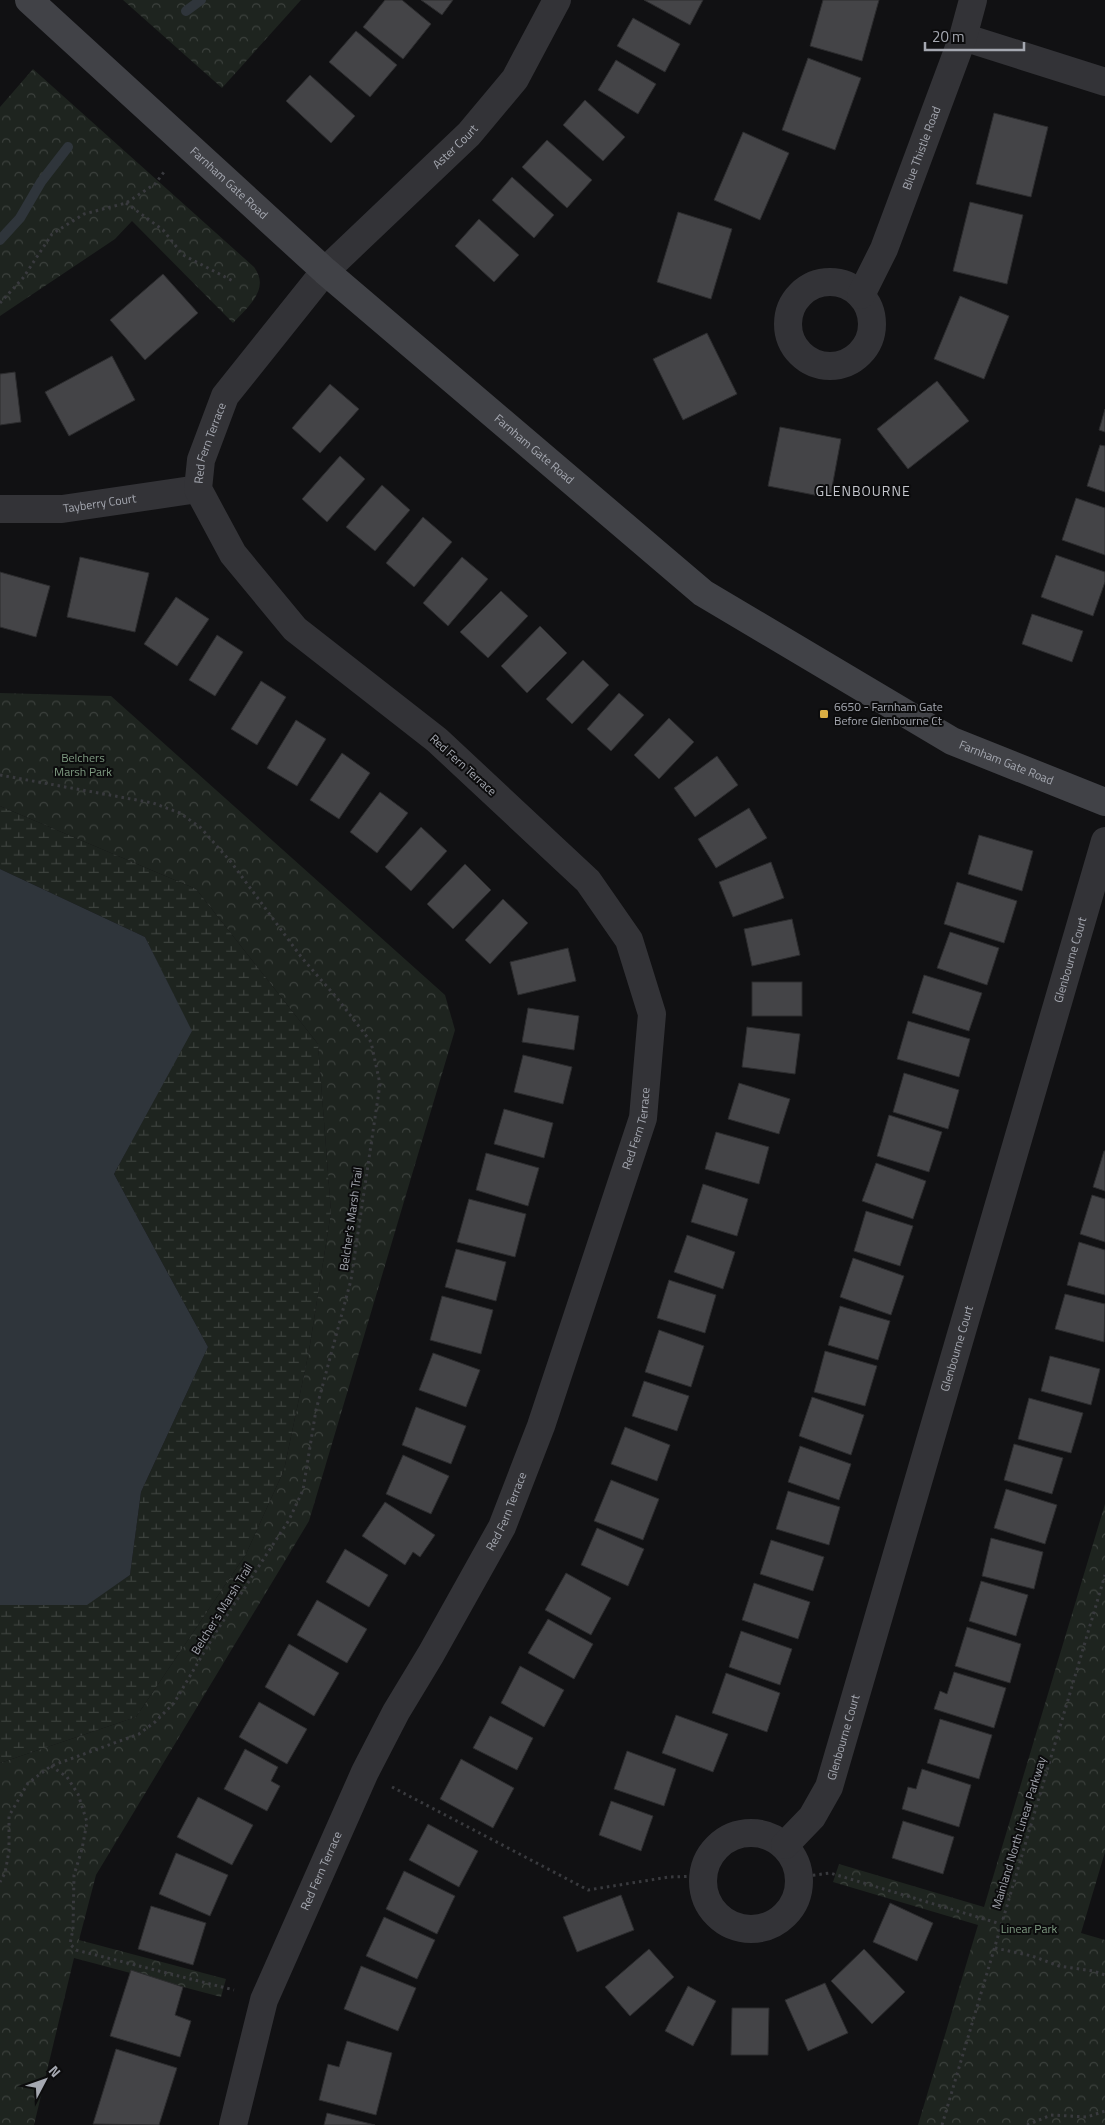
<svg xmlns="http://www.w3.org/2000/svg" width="1105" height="2125" font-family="'Titillium Web',sans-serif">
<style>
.forest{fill:url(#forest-crowns)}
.wetland{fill:url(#wetland-marsh)}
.water{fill:#2f353b}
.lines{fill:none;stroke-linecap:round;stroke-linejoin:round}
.stream{stroke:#2f353b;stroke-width:10}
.building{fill:#444447;stroke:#2c2c2e}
.path{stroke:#393a3e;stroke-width:3;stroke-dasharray:2.5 4;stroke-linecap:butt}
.street{stroke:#333337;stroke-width:28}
.secondary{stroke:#414247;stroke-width:28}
.poi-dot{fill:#d9ad43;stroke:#0c0c0d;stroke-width:2}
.labels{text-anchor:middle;stroke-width:4;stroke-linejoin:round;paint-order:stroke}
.street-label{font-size:12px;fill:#a5a8b1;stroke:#0c0c0d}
.poi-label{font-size:12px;fill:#a5a8b1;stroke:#0c0c0d;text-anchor:start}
.park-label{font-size:12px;fill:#7e9a81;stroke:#0c0c0d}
.neighbourhood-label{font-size:14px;letter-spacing:1px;fill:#c5c7ce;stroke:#0c0c0d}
</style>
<defs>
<pattern id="forest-crowns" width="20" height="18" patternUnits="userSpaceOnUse" patternTransform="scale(1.25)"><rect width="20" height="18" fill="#1e241f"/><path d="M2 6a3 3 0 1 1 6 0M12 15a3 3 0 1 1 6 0" fill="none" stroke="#3c413d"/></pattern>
<pattern id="wetland-marsh" width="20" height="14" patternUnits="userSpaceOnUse" patternTransform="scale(1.25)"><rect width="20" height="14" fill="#1e241f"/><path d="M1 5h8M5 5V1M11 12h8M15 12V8" fill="none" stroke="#3c413d"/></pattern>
</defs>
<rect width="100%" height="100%" fill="#111113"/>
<g class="forest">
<polygon points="123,0 301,0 222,88"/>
<path d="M33,69L254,267C271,290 247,307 233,323L132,221L115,239L0,316V107Z"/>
<polygon points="0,693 111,696 445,995 455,1030 309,1521 96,1875 79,1940 226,1979 221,1997 74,1958 34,2125 0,2125 0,1763 136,1717 246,1554 284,1470 309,1351 331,1212 318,1044 196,889 0,806"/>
<polygon points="1105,1504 1105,1852 1081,1933 1105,1940 1105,2125 918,2125 978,1925 833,1882 839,1864 984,1907"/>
</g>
<polygon class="wetland" points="0,806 196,889 318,1044 331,1212 309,1351 284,1470 246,1554 136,1717 0,1763 0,1605 87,1604 130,1575 141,1492 208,1347 114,1174 191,1031 145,937 0,869"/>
<polygon class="water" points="0,869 145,937 192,1031 114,1174 208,1347 141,1492 130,1575 87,1605 0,1605"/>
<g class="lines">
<g class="stream">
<polyline points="186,11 201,0"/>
<polyline points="0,240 20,218 41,182 68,147"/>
</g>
</g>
<g class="building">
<polygon points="385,0 402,0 431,24 403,59 363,27"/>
<polygon points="421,0 453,0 442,15"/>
<polygon points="644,0 703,0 690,25"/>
<polygon points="823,0 879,0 862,61 810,46"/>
<polygon points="633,18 680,44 665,72 617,46"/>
<polygon points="356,31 397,65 370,97 329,62"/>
<polygon points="808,58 861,78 835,150 782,130"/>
<polygon points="616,60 656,84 638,114 598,90"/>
<polygon points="310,75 355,116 331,143 286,101"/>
<polygon points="585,100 625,137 603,161 563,125"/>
<polygon points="994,113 1048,127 1031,197 976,184"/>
<polygon points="743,132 789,153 760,220 714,200"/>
<polygon points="547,140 592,180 567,208 522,167"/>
<polygon points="512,177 554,215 534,238 492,200"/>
<polygon points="970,202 1023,215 1007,284 953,271"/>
<polygon points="678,212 732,229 711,299 657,282"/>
<polygon points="479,219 519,255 494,282 455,246"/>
<polygon points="163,274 198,313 145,360 110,320"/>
<polygon points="960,296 1009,316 984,379 934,359"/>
<polygon points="707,333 737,394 683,420 653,359"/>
<polygon points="112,356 135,400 69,436 45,392"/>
<polygon points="15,372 21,422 0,425 0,374"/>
<polygon points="937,381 969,421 908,469 877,429"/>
<polygon points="330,384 359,409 320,453 292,428"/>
<polygon points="1105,409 1105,432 1099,430"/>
<polygon points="780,427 841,439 830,498 768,486"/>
<polygon points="1100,445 1105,446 1105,492 1087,486"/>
<polygon points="340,456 365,479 327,522 302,499"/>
<polygon points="382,485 410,510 375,551 346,527"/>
<polygon points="1076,498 1105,508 1105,555 1062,540"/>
<polygon points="423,517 452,542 414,587 386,563"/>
<polygon points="1056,555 1105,572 1105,582 1093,616 1041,597"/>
<polygon points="80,557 149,573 135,632 67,617"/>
<polygon points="462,557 488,579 448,626 423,603"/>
<polygon points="0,572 50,586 36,637 0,627"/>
<polygon points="501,591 528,616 488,658 460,632"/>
<polygon points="176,597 209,619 177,666 144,644"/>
<polygon points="1032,614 1083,631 1072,662 1022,644"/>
<polygon points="540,626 567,653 527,693 501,666"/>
<polygon points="217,635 243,652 215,696 189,680"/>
<polygon points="583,660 609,685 572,724 546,699"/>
<polygon points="261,681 286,697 257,745 231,729"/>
<polygon points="619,693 644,715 611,751 587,729"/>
<polygon points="669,718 694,742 659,779 634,755"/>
<polygon points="296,720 326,739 297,786 267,768"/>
<polygon points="342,753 370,773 339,819 310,800"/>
<polygon points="717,756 738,785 695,817 674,788"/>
<polygon points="380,792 408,813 377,853 350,832"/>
<polygon points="749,808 767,838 716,868 698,839"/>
<polygon points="421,827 447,851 411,891 385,867"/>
<polygon points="979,835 1033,851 1022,891 968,874"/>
<polygon points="771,862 784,898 733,917 719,882"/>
<polygon points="465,864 491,890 453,929 427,904"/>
<polygon points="957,882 1017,901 1004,943 944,924"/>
<polygon points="503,899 528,923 490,964 465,940"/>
<polygon points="792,919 800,955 752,966 744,929"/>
<polygon points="950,932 999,948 987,985 937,968"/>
<polygon points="568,948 576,981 518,995 510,962"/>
<polygon points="924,975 982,993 969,1031 912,1013"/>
<rect x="752" y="982" width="50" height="34"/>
<polygon points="528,1008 579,1016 574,1050 522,1042"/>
<polygon points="908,1021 970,1039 959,1077 897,1059"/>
<polygon points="747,1027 800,1034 795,1074 742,1067"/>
<polygon points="523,1055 572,1067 563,1104 514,1092"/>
<polygon points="904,1073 959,1090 948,1129 893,1112"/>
<polygon points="739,1083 790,1099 779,1134 728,1119"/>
<polygon points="504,1109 553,1123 544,1158 494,1144"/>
<polygon points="889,1115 942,1132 929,1172 877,1156"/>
<polygon points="716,1132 769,1147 759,1184 705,1169"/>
<polygon points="1104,1151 1105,1151 1105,1191 1093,1187"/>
<polygon points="486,1153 539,1168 528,1206 476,1190"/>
<polygon points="876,1163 926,1181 913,1219 862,1201"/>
<polygon points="703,1184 748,1199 737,1236 691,1222"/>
<polygon points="1092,1195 1105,1199 1105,1242 1080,1234"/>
<polygon points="469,1199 526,1214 515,1257 457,1242"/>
<polygon points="866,1211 913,1226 900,1266 854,1251"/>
<polygon points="687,1235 735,1252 723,1289 674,1272"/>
<polygon points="1079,1242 1105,1250 1105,1295 1067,1285"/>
<polygon points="456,1249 506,1262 496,1301 445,1287"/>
<polygon points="853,1258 904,1276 891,1315 840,1297"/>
<polygon points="669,1280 716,1295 705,1333 657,1318"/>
<polygon points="1065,1294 1105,1304 1104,1342 1055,1329"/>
<polygon points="442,1296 493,1310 481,1354 430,1340"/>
<polygon points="840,1306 890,1321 878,1360 828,1345"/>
<polygon points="659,1330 704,1346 691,1387 645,1372"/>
<polygon points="825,1351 877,1366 865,1406 814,1392"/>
<polygon points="433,1353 480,1370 466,1407 419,1390"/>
<polygon points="1050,1356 1100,1369 1091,1405 1041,1391"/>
<polygon points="644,1381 689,1396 677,1431 632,1416"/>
<polygon points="812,1397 864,1415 851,1455 799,1436"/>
<polygon points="1029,1398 1083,1413 1071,1453 1018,1439"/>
<polygon points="416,1407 466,1426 451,1464 402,1445"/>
<polygon points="625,1427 670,1445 657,1481 611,1464"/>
<polygon points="1014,1444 1063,1458 1052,1494 1004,1480"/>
<polygon points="800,1446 851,1464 839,1500 788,1482"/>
<polygon points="403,1455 449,1476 431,1514 386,1494"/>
<polygon points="611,1480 659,1499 643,1540 594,1521"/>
<polygon points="1006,1489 1057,1505 1045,1544 994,1528"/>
<polygon points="788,1491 840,1507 829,1545 776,1529"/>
<polygon points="385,1502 435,1535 420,1557 413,1552 405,1565 362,1536"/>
<polygon points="597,1528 644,1549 628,1586 581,1565"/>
<polygon points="991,1538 1043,1552 1034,1589 982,1576"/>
<polygon points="771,1540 824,1557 813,1591 760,1574"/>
<polygon points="345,1549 388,1575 369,1607 326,1582"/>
<polygon points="566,1573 611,1598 591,1635 545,1610"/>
<polygon points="981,1581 1028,1595 1016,1636 969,1621"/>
<polygon points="754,1583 810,1602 798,1639 742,1620"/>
<polygon points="317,1600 367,1629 347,1663 297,1635"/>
<polygon points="548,1619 593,1644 574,1679 528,1653"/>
<polygon points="967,1627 1021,1644 1010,1683 955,1666"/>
<polygon points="741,1631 792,1649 780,1685 729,1667"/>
<polygon points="289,1644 339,1673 314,1716 265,1687"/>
<polygon points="520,1666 564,1690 544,1727 501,1703"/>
<polygon points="954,1672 1006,1688 994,1728 934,1709 940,1691 947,1694"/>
<polygon points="726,1673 780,1693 767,1732 712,1713"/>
<polygon points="259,1702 307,1729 287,1764 239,1737"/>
<polygon points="676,1715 728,1734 713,1772 662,1753"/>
<polygon points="490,1716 533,1738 517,1770 473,1748"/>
<polygon points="940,1719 992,1735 979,1779 927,1763"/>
<polygon points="245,1749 278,1767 271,1781 280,1786 267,1811 224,1789"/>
<polygon points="627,1751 676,1769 664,1806 614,1789"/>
<polygon points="461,1759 514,1788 493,1828 440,1799"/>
<polygon points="922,1769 971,1785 959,1827 902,1809 908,1787 916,1789"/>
<polygon points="198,1797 253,1825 232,1865 177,1837"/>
<polygon points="611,1801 653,1816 641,1851 599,1835"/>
<polygon points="903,1821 954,1837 943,1874 892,1858"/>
<polygon points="428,1824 478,1851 459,1887 409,1860"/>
<polygon points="176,1853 228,1875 210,1916 159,1894"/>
<polygon points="404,1871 455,1896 437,1934 386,1909"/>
<polygon points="621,1895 634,1930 577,1952 563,1917"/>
<polygon points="890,1903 933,1923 917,1961 873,1942"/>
<polygon points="151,1906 206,1923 193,1965 138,1949"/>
<polygon points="384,1917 435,1940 417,1979 366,1956"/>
<polygon points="649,1949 674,1977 630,2016 605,1987"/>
<polygon points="864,1949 905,1992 872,2024 831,1981"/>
<polygon points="361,1966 416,1988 398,2031 344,2009"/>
<polygon points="131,1970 183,1987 175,2015 191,2021 180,2057 110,2036"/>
<polygon points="825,1983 848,2033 808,2051 785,2000"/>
<polygon points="688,1986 716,2001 693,2046 665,2031"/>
<polygon points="732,2008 769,2008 768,2055 731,2055"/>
<polygon points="347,2041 392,2053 376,2115 319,2100 328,2064 339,2067"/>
<polygon points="116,2049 177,2068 159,2125 93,2124"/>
<polygon points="327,2113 375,2125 324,2125"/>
</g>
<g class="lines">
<g class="path">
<polyline points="126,203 163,230 183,255 233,281"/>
<polyline points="0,303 23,278 52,234 84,214 126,203 155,184 164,172"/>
<polyline points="0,775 153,803 180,813 201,828 231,862 302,958 337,998 371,1042 380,1084 351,1280 316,1410 303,1490 289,1520 216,1632 174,1703 155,1722 139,1734 51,1766 28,1783 9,1816 9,1851 5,1873 0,1882"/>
<polyline points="51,1766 67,1777 78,1794 87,1822 82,1849 74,1875 73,1929 70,1944 76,1950 234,1990"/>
<polyline points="392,1787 588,1890 669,1877 703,1876"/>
<polyline points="800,1877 830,1873 1001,1924"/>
<polyline points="995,1948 1032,1956 1059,1966 1093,1971 1105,1975"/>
<polyline points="942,2125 1105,1575"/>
<polyline points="1027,2125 1051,2115 1087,2117 1105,2111"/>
</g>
<g class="street">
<polyline points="963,37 1105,82"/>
<circle cx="830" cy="324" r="42"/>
<path id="s1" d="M861,295L884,249L963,37L973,0"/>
<path id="s2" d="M0,509H62L198,489"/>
<circle cx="751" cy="1881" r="48"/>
<path id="s3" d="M785,1845L812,1817L829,1787L1105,841"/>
<path id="s4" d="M233,2125L264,2000L365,1772L396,1712L431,1654L502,1527L541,1426L643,1118L652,1014L629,940L588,881L437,740L295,629L233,554L198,489L201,460L225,396L325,271L469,134L515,79L557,0"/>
</g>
<path class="secondary" id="s5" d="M29,0L325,271L703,593L952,741L1105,802"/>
</g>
<rect class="poi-dot" x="819" y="709" width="10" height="10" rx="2.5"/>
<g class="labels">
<g class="street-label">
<text dy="4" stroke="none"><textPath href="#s4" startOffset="2341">Aster Court</textPath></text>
<text dy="4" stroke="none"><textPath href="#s1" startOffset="159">Blue Thistle Road</textPath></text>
<text dy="4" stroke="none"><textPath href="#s5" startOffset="271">Farnham Gate Road</textPath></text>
<text dy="4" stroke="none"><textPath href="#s4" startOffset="1951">Red Fern Terrace</textPath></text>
<text dy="4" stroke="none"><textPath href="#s5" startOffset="676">Farnham Gate Road</textPath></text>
<text dy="4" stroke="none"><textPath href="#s2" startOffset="100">Tayberry Court</textPath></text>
<text dy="4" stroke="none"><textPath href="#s5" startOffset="1246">Farnham Gate Road</textPath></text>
<text transform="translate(463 765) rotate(42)" y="4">Red Fern Terrace</text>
<text dy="4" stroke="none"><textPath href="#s3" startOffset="935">Glenbourne Court</textPath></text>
<text dy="4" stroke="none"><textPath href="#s4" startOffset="1080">Red Fern Terrace</textPath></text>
<text transform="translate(351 1219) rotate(-82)" y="4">Belcher's Marsh Trail</text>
<text dy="4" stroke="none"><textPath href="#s3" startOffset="530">Glenbourne Court</textPath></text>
<text dy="4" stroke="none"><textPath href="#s4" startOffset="675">Red Fern Terrace</textPath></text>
<text transform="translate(222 1609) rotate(-58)" y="4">Belcher's Marsh Trail</text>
<text dy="4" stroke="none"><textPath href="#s3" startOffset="125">Glenbourne Court</textPath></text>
<text transform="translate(1019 1833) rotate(-73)" y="4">Mainland North Linear Parkway</text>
<text dy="4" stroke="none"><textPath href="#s4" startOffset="270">Red Fern Terrace</textPath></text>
</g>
<g class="poi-label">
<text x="834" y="711">6650 - Farnham Gate<tspan x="834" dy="14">Before Glenbourne Ct</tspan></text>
</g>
<g class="park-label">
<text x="83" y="762">Belchers<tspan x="83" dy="14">Marsh Park</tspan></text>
<text x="1029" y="1933">Linear Park</text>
</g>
<g class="neighbourhood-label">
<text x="863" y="496">GLENBOURNE</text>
</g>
</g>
<g transform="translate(45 2080) rotate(49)" stroke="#0c0c0d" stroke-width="4" paint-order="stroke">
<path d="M0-4L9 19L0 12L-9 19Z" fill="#a5a8b1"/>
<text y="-8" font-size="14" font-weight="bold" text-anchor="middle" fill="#a5a8b1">N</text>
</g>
<path d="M925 42v8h99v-8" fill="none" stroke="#a5a8b1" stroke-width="2.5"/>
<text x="932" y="42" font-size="15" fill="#a5a8b1" stroke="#0c0c0d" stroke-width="4" paint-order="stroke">20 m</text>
</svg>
